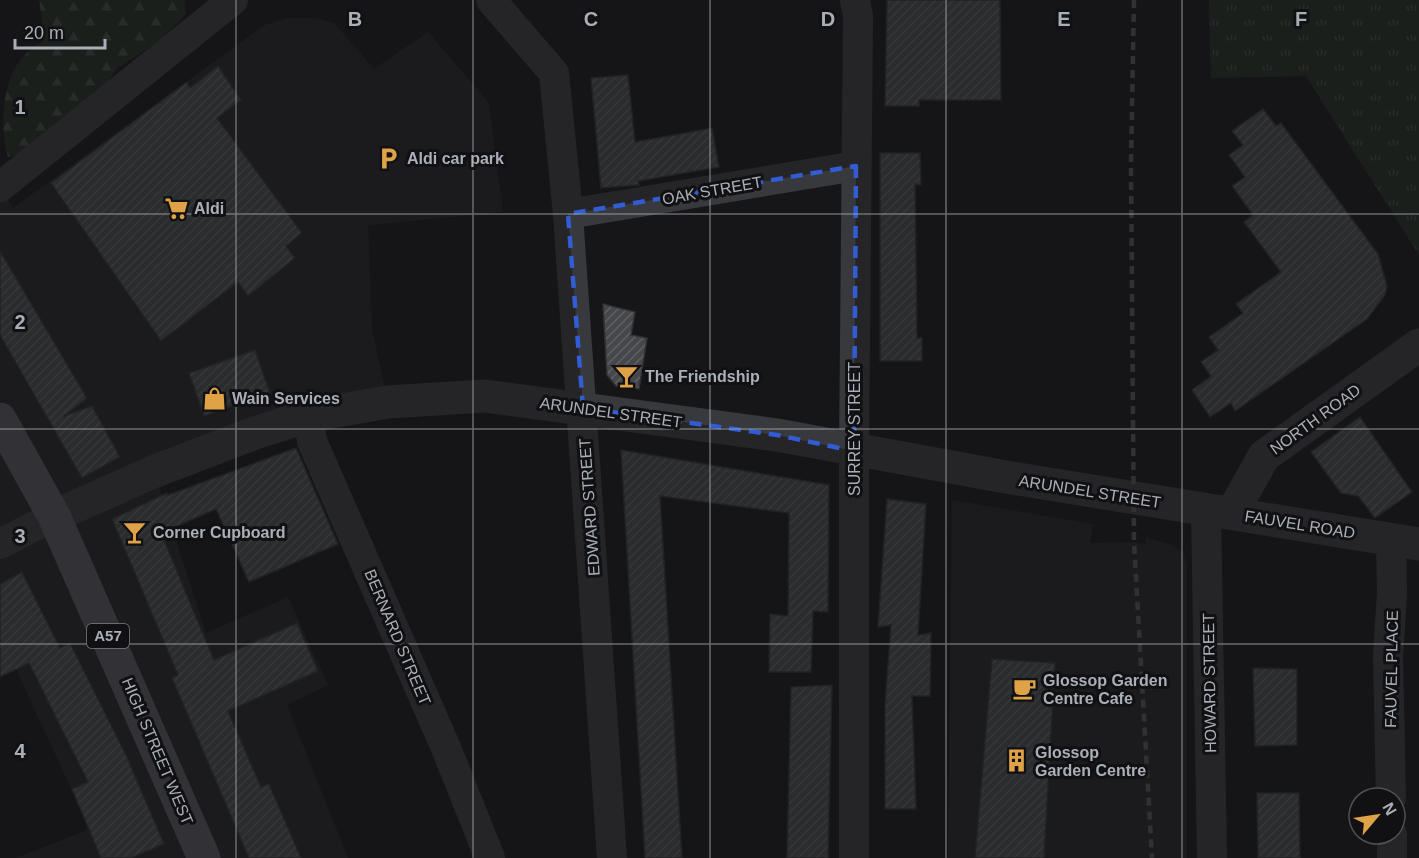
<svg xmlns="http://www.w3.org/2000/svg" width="1419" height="858" font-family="Helvetica,sans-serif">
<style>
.built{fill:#222325}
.forest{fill:url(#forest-firs)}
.park{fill:url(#park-tufts)}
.building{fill:url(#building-hatch);stroke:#313134;stroke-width:1.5}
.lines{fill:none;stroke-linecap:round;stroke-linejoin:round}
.minor{stroke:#38393d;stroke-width:30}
.tertiary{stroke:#38393d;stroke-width:33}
.primary{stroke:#54565b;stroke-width:33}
.rail{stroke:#515357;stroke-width:4.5;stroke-dasharray:8 6;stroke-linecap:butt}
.marked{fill:none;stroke:#325cd3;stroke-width:4.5;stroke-dasharray:12 8;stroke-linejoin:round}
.grid{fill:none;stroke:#aaaeb7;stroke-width:1.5;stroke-opacity:0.55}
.labels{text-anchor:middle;stroke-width:6;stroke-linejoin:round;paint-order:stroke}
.shield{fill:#111113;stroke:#7c7f86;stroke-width:1.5}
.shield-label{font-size:15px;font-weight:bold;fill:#aaaeb7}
.poi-label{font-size:16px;font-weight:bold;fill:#aaaeb7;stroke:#111113;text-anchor:start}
.street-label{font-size:16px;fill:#aaaeb7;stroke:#111113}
.grid-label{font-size:20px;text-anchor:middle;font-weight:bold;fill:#aaaeb7;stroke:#111113;stroke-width:6;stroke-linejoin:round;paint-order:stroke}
</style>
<defs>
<pattern id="forest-firs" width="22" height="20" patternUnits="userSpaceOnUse" patternTransform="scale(1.5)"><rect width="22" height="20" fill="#232a23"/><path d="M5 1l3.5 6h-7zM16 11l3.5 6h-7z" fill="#404641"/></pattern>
<pattern id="park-tufts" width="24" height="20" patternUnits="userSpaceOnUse" patternTransform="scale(1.5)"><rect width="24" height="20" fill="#232a23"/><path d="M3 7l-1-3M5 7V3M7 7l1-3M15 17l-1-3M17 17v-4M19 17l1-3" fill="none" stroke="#404641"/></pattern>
<pattern id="building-hatch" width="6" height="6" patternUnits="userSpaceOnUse" patternTransform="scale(1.5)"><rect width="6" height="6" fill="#45474b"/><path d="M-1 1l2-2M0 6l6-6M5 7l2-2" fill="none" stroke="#5d5f63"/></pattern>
</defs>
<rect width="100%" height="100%" fill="#161618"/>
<g class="built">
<polygon points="288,18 314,18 334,23 374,69 428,32 489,103 503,212 368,225 372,329 388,402 154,472 206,633 288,597 328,685 287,705 348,858 16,858 90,829 0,635 0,188 13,208 265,25"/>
<polygon points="952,500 1093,524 1090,543 1134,542 1146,545 1146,538 1173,545 1184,554 1187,566 1187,858 948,858"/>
</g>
<path class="forest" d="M39,0H185L186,14L158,42L117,68L104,89L57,121L34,152L8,157C0,129 1,81 23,57C29,50 38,45 45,40Z"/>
<polygon class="park" points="1209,0 1419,0 1419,255 1306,76 1211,78"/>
<g class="building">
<polygon points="887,0 1000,0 1001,100 919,100 919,106 885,106"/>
<polygon points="218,66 241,100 217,118 302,233 286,246 295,258 248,296 238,282 161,341 51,183 187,82 190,88"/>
<polygon points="628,75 635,142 712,128 719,167 638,181 639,185 601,188 591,78"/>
<polygon points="1263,109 1276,126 1281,123 1378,254 1387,286 1385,295 1367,319 1235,411 1231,403 1210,417 1192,390 1211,376 1201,362 1218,350 1209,337 1243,313 1236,304 1281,272 1244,222 1253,215 1232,186 1245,177 1229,155 1243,145 1232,131"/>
<polygon points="880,153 920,153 921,185 915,184 917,338 922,338 922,361 880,361"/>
<polygon points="0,251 87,398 64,416 92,406 120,457 82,478 0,335"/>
<polygon points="603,304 635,312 631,335 647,338 639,389 616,386 607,375"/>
<polygon points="255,350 270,393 204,416 189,373"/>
<polygon points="1360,417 1412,492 1375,518 1358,496 1341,493 1311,452"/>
<polygon points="296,448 338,544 249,582 216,509 161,533 214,660 297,623 318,671 228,711 261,787 269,784 301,858 249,858 172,678 178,675 112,519 167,493 168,495"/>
<polygon points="621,450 829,485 828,612 813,611 811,672 769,672 770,614 788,616 789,513 660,496 682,858 645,858"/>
<polygon points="887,499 926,504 918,635 931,633 930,696 912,696 916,809 885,809 885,705 891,625 878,627"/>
<polygon points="22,572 60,648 70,643 126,755 164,844 131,858 101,858 72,789 88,782 29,663 0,677 0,584"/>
<polygon points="992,659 1055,663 1044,858 975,858"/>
<polygon points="1253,668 1297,669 1297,745 1255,746"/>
<polygon points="832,685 828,858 787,858 791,687"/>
<polygon points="1257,793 1299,793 1300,858 1258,858"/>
</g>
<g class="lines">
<g class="minor">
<polyline points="491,0 554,73 568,214 612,858"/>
<polyline points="0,187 233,0"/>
<polyline points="568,214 856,166"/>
<polyline points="308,416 312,441 446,748 490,858"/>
<polyline points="1206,509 1212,858"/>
<polyline points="0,544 54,516"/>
<polyline points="1391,798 1388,656 1392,593 1391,539"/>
<polyline points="1392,834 1392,858"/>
<polyline points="854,858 854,451 858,16 855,0"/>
</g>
<g class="tertiary">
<polyline points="1232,513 1264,456 1419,345"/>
<polyline points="54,516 153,472 255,433 308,416 388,402 484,396 777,435 1006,477 1419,544"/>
</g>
<polyline class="primary" points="0,419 54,516 204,858"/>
<polyline class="rail" points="1134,0 1131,165 1134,542 1152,858"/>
</g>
<path d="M0 0H1419V858H0ZM856,166L854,451L777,435L583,408L568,214Z" fill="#161618" fill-opacity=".55" fill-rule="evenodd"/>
<path class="marked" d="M856,166L854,451L777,435L583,408L568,214Z"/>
<path class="grid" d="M236,0V858M473,0V858M710,0V858M946,0V858M1182,0V858M0,214H1419M0,429H1419M0,644H1419"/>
<defs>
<symbol id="parking-bare" viewBox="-9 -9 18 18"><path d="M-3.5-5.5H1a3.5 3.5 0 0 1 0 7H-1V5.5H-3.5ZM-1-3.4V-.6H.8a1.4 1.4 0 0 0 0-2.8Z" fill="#dfa247" stroke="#111113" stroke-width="2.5" paint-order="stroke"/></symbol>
<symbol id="supermarket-bare" viewBox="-9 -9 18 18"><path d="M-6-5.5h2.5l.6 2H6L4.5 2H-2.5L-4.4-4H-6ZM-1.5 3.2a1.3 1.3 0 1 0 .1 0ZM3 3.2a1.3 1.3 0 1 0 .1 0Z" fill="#dfa247" stroke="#111113" stroke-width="2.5" paint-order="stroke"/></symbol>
<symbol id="bar-bare" viewBox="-9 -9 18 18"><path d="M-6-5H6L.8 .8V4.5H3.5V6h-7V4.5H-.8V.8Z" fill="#dfa247" stroke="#111113" stroke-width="2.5" paint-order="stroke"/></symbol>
<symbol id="shop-bare" viewBox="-9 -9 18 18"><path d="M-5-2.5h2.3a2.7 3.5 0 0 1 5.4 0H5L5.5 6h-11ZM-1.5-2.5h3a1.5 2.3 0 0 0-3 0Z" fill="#dfa247" stroke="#111113" stroke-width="2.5" paint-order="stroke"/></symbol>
<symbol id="cafe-bare" viewBox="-9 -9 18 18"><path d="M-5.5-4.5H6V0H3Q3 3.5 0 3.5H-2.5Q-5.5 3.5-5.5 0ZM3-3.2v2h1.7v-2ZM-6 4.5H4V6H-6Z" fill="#dfa247" stroke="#111113" stroke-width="2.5" paint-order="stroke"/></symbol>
<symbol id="building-bare" viewBox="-9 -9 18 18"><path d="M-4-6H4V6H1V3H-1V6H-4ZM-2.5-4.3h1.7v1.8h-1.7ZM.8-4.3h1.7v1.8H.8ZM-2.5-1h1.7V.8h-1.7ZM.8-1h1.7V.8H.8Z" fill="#dfa247" stroke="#111113" stroke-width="2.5" paint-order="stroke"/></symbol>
</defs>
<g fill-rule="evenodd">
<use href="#parking-bare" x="372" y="142" width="33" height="33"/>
<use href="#supermarket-bare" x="160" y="192" width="33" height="33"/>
<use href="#bar-bare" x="610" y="360" width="33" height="33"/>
<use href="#shop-bare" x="198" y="382" width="33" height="33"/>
<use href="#bar-bare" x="118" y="516" width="33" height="33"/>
<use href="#cafe-bare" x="1008" y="672" width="33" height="33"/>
<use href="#building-bare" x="1000" y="744" width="33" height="33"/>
</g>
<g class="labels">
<rect class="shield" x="87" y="624" width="42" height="24" rx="4.5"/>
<g class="shield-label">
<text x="108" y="641">A57</text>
</g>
<g class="poi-label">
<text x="407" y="164">Aldi car park</text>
<text x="194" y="214">Aldi</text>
<text x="645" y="382">The Friendship</text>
<text x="232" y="404">Wain Services</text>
<text x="153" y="538">Corner Cupboard</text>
<text x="1043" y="686">Glossop Garden<tspan x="1043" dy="18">Centre Cafe</tspan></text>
<text x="1035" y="758">Glossop<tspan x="1035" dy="18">Garden Centre</tspan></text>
</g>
<g class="street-label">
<text transform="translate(712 190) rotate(-10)" y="6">OAK STREET</text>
<text transform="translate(611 412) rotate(8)" y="6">ARUNDEL STREET</text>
<text transform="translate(1315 419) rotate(-36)" y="6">NORTH ROAD</text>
<text transform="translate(854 429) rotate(-90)" y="6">SURREY STREET</text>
<text transform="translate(1090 491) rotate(9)" y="6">ARUNDEL STREET</text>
<text transform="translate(589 507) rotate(-94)" y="6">EDWARD STREET</text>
<text transform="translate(1300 524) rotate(9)" y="6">FAUVEL ROAD</text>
<text transform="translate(398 637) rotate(67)" y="6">BERNARD STREET</text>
<text transform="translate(1391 669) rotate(-89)" y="6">FAUVEL PLACE</text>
<text transform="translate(1209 683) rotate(-91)" y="6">HOWARD STREET</text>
<text transform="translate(158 751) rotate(67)" y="6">HIGH STREET WEST</text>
</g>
</g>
<g class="grid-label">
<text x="355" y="26">B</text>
<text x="591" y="26">C</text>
<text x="828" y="26">D</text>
<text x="1064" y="26">E</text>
<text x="1301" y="26">F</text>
<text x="20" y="114">1</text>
<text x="20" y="329">2</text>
<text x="20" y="543">3</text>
<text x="20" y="758">4</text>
</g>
<g transform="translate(1377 816) rotate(61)"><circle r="28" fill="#111113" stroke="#4e5055" stroke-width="1.5"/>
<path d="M0-4.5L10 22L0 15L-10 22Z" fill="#dfa247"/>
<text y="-9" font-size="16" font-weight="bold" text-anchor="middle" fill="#aaaeb7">N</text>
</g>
<path d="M15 39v9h90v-9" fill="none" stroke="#aaaeb7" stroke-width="3"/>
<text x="24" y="39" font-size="18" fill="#aaaeb7" stroke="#111113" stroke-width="4.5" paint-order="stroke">20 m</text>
</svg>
